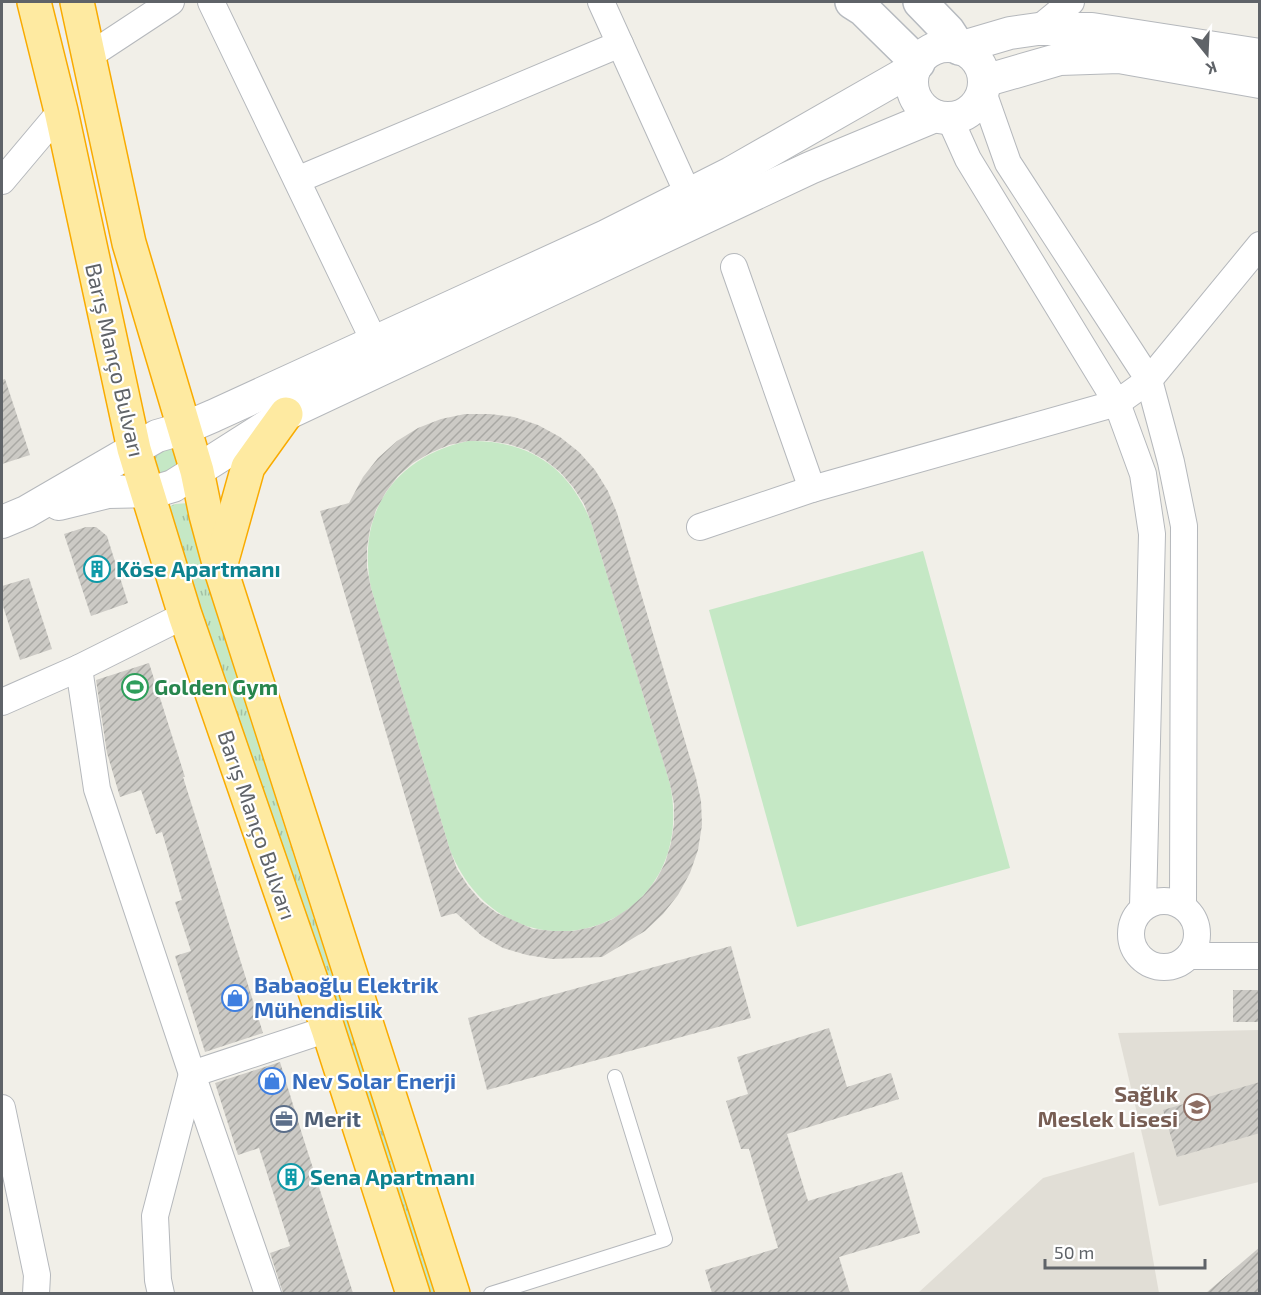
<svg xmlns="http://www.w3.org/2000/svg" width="1261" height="1295" font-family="'Exo 2',sans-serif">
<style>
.education{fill:#e1ded6}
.grass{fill:url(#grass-tufts)}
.pitch{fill:#c5e8c5}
.building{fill:url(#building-hatch);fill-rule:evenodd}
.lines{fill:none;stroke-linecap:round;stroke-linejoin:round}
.service-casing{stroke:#b5b8bc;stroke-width:16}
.minor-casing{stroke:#b5b8bc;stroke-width:28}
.tertiary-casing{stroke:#b5b8bc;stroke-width:34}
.secondary-casing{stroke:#b6babf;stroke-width:36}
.trunk-casing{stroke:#f9ab00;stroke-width:36}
.service{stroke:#fff;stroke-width:14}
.minor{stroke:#fff;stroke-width:26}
.tertiary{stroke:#fff;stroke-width:32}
.secondary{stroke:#fff;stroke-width:33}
.trunk{stroke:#feeaa1;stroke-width:33}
.labels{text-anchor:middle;stroke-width:4.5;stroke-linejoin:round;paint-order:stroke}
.street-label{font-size:22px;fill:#5f6368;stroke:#fff}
.culture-label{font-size:22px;font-weight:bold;fill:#0d838f;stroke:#fff;text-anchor:start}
.leisure-label{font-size:22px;font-weight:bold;fill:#27864d;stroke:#fff;text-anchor:start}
.shop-label{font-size:22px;font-weight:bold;fill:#366cbe;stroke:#fff;text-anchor:start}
.education-label{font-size:22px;font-weight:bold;fill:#785e54;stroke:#fff;text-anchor:end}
.service-label{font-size:22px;font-weight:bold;fill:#4e5e75;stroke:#fff;text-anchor:start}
</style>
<defs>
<pattern id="grass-tufts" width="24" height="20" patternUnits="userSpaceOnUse" patternTransform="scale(1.5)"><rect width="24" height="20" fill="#c5e8c5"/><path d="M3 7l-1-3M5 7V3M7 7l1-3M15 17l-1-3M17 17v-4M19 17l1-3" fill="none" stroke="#a3c0a4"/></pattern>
<pattern id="building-hatch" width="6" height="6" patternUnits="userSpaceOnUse" patternTransform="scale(1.5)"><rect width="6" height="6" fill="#cccac5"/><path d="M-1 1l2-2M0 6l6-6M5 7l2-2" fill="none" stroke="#a9a8a4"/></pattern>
</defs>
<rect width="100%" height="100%" fill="#f1efe8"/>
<g class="education">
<polygon points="1259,1030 1259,1182 1159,1206 1118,1033"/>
<polygon points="1134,1152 1159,1293 918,1293 1043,1178"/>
</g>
<g class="grass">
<polygon points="172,441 179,468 159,474 150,447"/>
<path d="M189,503C260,770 352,1031 438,1293H422L163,509L175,504Z"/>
</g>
<g class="pitch">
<path d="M468,441C529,440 568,466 591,522L670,784C701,934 507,992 450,850L371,588C356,513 394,457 468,441Z"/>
<polygon points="923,551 1010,868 797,927 709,610"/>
</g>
<g class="building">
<polygon points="5,379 30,455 2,464 2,380"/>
<path d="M465,414H490L514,417L538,425L560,437L579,452L595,470L608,491L617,513L696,778L701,801L702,825L698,850L690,873L678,895L663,914L645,931L602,957L552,959L527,955L503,948L482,936L456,913L441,917L320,511L349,503L363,477L378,458L397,441L418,428L441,419ZM468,441H488L508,444L527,450L545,460L560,472L573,487L584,504L591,522L670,784L674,804V824L671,843L665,863L656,880L643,896L628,909L611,920L593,927L573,931H553L533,929L497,913L481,901L468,886L457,869L450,850L371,588L367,568V548L370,529L376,510L386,492L398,476L413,463L430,453L449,445Z"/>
<polygon points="86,527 96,527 107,536 128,603 91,616 64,534"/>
<polygon points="29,578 52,649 20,660 2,603 2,586"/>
<polygon points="149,663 185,777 183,777 263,1033 205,1052 175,956 191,951 175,902 182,900 162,832 156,834 141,790 120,797 107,753 96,680"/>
<polygon points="731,946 751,1018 487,1090 468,1018"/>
<rect x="1233" y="990" width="27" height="32"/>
<polygon points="829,1028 847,1087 891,1073 899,1099 787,1134 808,1201 902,1172 920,1233 839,1257 850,1293 712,1293 705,1270 778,1248 749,1149 741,1149 726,1101 748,1094 737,1057"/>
<polygon points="280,1062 302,1134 353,1293 283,1293 270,1253 290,1246 259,1148 238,1155 215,1083"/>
<polygon points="1260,1082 1260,1133 1177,1157 1163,1110"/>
<polygon points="1260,1247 1260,1293 1206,1293"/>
</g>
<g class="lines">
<defs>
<polyline id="service" points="491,1294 665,1239 615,1077"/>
<g id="minor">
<polyline points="211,2 375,343"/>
<polyline points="601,2 688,194"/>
<polyline points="1038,29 1071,2"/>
<polyline points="89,56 171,2"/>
<polyline points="983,92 1008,163 1149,380 1171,462 1184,526 1183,906"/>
<polyline points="950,119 968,159 1117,403 1143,474 1152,534 1143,907"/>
<polyline points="297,180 620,44"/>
<polyline points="2,181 61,111"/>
<polyline points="734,267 812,489"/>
<polyline points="700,527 812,489 1117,403 1149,380 1260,245"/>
<polyline points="185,615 79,668 97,789 192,1074 268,1294"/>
<polyline points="2,702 79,668"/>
<circle cx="1164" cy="934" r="33"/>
<polyline points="1189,956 1260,956"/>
<polyline points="2,1108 37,1275 36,1294"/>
<polyline points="161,1294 158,1280 155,1216 192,1074 328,1029"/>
</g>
<g id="tertiary">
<circle cx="948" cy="82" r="36"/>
<polyline points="959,48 1010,33 1038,29 1092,29 1260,55"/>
<polyline points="984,81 1060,59 1119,57 1260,82"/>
<polyline points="59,504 108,492 156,491 173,486 286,414 810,168 935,116"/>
<polyline points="2,522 26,512 157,436 185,428 213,416 606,236 731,173 915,68"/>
</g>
<g id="secondary">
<polyline points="852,2 863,9 918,63"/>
<polyline points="920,2 948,31 959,48"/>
</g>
<g id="trunk">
<polyline points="34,2 61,111 134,449 185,615 328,1029 413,1294"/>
<polyline points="77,2 129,243 197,471 206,515 220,567 453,1294"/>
<polyline points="220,567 248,467 286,414"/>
</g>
</defs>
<use href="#service" class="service-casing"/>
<use href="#minor" class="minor-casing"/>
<use href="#tertiary" class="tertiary-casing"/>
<use href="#secondary" class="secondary-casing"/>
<use href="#trunk" class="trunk-casing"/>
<use href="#service" class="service"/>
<use href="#minor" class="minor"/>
<use href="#tertiary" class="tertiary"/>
<use href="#secondary" class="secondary"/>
<use href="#trunk" class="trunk"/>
</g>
<defs>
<symbol id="building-ring" viewBox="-11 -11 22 22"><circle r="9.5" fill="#fff" stroke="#0f9aa8" stroke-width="1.5"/><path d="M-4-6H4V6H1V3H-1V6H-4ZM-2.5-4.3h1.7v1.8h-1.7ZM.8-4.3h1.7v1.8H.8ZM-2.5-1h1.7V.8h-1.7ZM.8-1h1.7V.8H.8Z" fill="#0f9aa8"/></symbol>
<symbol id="stadium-ring" viewBox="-11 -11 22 22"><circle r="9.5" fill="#fff" stroke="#2e9e5b" stroke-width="1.5"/><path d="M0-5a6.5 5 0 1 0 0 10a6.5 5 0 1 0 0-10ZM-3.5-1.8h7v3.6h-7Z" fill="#2e9e5b"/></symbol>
<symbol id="shop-ring" viewBox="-11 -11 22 22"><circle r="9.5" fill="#fff" stroke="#3f7fe0" stroke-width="1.5"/><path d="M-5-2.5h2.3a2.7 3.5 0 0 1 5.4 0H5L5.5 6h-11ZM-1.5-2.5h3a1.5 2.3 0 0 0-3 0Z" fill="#3f7fe0"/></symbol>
<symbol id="school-ring" viewBox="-11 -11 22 22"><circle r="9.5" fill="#fff" stroke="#8d6e63" stroke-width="1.5"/><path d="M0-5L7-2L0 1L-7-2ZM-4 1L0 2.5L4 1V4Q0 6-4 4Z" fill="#8d6e63"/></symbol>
<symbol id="office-ring" viewBox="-11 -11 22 22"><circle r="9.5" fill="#fff" stroke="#5c6f8a" stroke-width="1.5"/><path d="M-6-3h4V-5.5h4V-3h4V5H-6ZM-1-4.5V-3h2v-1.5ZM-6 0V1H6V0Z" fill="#5c6f8a"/></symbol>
</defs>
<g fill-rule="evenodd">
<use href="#building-ring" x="82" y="554" width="30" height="30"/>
<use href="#stadium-ring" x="120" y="672" width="30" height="30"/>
<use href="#shop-ring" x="220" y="983" width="30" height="30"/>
<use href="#shop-ring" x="257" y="1066" width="30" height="30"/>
<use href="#school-ring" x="1182" y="1092" width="30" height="30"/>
<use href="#office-ring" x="269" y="1104" width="30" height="30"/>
<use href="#building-ring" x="276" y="1162" width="30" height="30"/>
</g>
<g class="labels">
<g class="street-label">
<text transform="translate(115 360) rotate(77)" y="8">Barış Manço Bulvarı</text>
<text transform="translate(257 825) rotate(71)" y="8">Barış Manço Bulvarı</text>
</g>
<g class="culture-label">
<text x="116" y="577">Köse Apartmanı</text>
<text x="310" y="1185">Sena Apartmanı</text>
</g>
<g class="leisure-label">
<text x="154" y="695">Golden Gym</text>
</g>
<g class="shop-label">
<text x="254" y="993">Babaoğlu Elektrik<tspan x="254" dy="25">Mühendislik</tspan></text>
<text x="292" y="1089">Nev Solar Enerji</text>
</g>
<g class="education-label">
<text x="1178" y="1102">Sağlık<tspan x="1178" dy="25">Meslek Lisesi</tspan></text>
</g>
<g class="service-label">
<text x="304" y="1127">Merit</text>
</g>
</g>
<rect width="1261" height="1295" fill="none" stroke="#5f6368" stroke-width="6"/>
<g transform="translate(1207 54) rotate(162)" stroke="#ffffff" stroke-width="4.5" paint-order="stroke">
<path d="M0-4.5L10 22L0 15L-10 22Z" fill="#5f6368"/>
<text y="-9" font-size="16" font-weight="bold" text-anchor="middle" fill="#5f6368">K</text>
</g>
<path d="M1045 1259v9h160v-9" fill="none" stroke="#5f6368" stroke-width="3"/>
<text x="1054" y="1259" font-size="18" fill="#5f6368" stroke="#ffffff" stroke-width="4.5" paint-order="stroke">50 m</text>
</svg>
